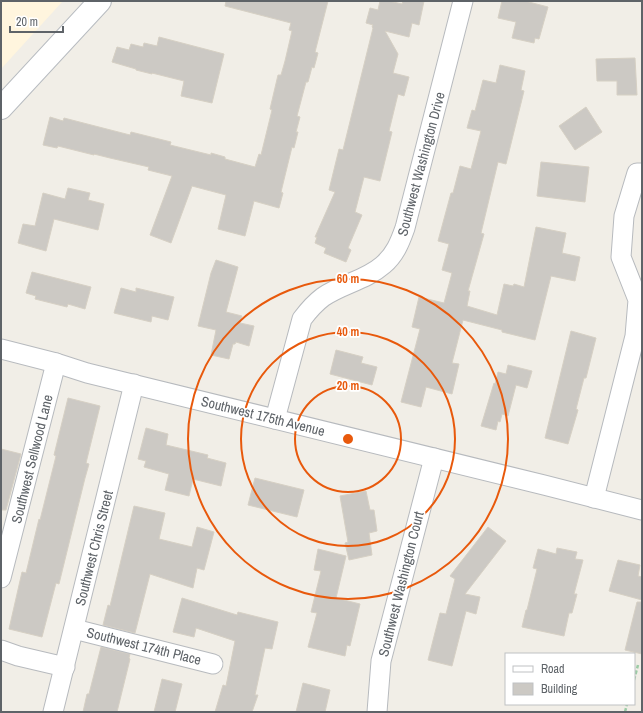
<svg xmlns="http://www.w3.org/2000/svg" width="643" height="713" font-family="'Archivo Narrow',sans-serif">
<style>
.commercial{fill:#fff5de}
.building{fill:#ccc9c4;stroke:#d6d0c4}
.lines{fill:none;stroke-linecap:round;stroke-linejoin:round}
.minor-casing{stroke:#b7babe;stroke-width:21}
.secondary-casing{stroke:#b8bcc1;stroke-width:24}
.path{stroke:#9bcba5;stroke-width:2.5;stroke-dasharray:4 2;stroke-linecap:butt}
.minor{stroke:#fff;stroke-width:19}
.secondary{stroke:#fff;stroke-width:22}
.ring{fill:none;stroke:#e8590c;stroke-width:2}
.labels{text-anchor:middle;stroke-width:3.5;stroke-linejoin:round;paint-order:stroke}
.street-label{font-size:14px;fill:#5e6368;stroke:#fff}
.centre{fill:#e8590c;stroke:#fff;stroke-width:2}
.ring-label{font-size:12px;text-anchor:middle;font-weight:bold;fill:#e8590c;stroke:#fff;stroke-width:3.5;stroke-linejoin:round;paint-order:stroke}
</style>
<rect width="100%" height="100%" fill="#f1eee7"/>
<polygon class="commercial" points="1,1 63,1 1,69"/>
<g class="building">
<polygon points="226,1 328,1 315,52 318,53 314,68 312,67 308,82 306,82 297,116 300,117 296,132 298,132 294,148 292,147 281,192 283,193 279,208 254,201 245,236 218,229 226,195 192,186 171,243 150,235 172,176 148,170 149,167 110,158 94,154 94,155 58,146 57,148 43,145 50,117 63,121 64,118 130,135 131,132 171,142 170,145 211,155 211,153 225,157 225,159 255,167 259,154 261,155 272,110 270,109 278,75 281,75 285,61 292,31 289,30 291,23 225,6"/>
<polygon points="380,1 389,1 402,4 403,1 424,1 419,25 412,23 409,37 385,31 398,54 393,73 409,77 404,96 398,94 389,131 392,132 380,181 364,177 355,212 362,215 348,248 351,250 346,262 324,253 326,248 315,243 317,237 315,237 335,192 329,190 339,149 343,150 373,28 372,27 373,25 366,23 370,8 378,10"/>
<polygon points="502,1 525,1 548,7 539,39 535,38 534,43 512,38 516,22 498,18"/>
<polygon points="159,37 224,54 212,103 181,96 184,81 152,73 152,74 136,70 136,69 112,62 117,47 129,50 131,44 143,47 144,43 157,46"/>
<polygon points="635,58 637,95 617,95 617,81 597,81 596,59"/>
<polygon points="500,65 525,71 521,90 524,91 506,164 498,162 481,233 484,234 468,291 470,291 467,306 497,315 504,284 513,286 514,284 524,287 536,227 566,233 562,253 580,257 575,281 551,276 535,340 502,332 502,330 463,320 452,363 459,364 452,394 426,387 421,407 401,402 420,329 412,327 419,297 444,303 452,273 442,270 449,244 438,241 451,193 453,193 460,166 471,169 481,131 467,128 472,110 475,111 483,80 496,83"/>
<polygon points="586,107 602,132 575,150 559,126"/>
<polygon points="541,162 589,167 585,202 537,196"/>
<polygon points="68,188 90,193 88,200 104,204 98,230 54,219 46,251 18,243 23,224 35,226 43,193 65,199"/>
<polygon points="216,260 238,267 226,312 242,316 240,323 254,326 249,346 236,342 235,344 233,344 229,359 211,355 216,330 198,326 211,273"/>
<polygon points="32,272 91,287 85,309 68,304 67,307 35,299 36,296 26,293"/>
<polygon points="121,288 136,292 136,288 174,297 168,320 152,316 151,322 114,313"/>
<polygon points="571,331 596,338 586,378 584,378 576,409 578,410 568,444 545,438"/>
<polygon points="336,350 363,357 361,363 377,367 372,385 330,374"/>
<polygon points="508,365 532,371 527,388 516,385 508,416 502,414 500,422 498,421 496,430 481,426 494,383 495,384 498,372 506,374"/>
<polygon points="68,398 100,406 86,463 89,464 85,478 59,584 56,583 42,637 9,629 22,572 26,573 39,519 40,520 56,456 54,455"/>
<polygon points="146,428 168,434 166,445 208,455 207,458 226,463 221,486 193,479 189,496 165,490 169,474 144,467 146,461 138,459"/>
<polygon points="1,449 21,454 6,510 1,510"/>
<polygon points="255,478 304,490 297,517 248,505"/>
<polygon points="366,491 370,510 374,510 377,531 369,533 372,555 349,560 345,543 348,542 340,496"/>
<polygon points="134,506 165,513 159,539 192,547 197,527 214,532 204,570 197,568 193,588 150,574 135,633 103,625 108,605 110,606"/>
<polygon points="488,527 506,541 465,594 480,597 476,614 466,611 452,666 428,660 440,613 446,614 455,579 450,576"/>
<polygon points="557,548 577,552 575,559 583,560 574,594 577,594 572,613 569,613 564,636 522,627 526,610 527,610 537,569 533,568 538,549 556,554"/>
<polygon points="318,549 346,556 336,598 360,604 350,646 347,645 345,656 308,647 317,613 311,612 321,571 314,570"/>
<polygon points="618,560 640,565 638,576 642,577 642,600 609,591"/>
<polygon points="182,598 237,615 238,612 278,622 272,649 265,648 255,695 258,695 252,712 215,712 223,685 226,686 235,641 196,628 194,637 173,632"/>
<polygon points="637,602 642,602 642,654 625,650"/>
<polygon points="101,647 130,654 129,658 130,659 117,712 83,712 87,694 89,694"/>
<polygon points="162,679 182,684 175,712 154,712"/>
<polygon points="303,683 330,690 325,712 296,712"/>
</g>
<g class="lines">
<defs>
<g id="minor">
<polyline points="1,349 56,363 87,373 544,485 642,510"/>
<path d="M275,419L302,319C308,311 315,303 323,297C342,284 366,280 383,265C395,255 400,242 405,228L463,1"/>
<polyline points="594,498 635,336 638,300 621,257 624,216 637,173 642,173"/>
<polyline points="1,578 56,363"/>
<polyline points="74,629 213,664"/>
<polyline points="1,650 18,656 65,667"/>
<polyline points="53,712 134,384"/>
<polyline points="377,712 381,661 434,458"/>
</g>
<polyline id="secondary" points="1,108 100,1"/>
</defs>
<use href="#minor" class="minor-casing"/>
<use href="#secondary" class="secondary-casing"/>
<g class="path">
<polyline points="634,680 638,665"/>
<polyline points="625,712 627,704"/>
</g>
<use href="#minor" class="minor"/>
<use href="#secondary" class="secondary"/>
</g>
<g class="ring">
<circle cx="348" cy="439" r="53"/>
<circle cx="348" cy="439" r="107"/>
<circle cx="348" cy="439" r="160"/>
</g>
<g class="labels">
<g class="street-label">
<text transform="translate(421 164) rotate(-75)" y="5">Southwest Washington Drive</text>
<text transform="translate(263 416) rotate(14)" y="5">Southwest 175th Avenue</text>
<text transform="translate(32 459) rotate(-76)" y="5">Southwest Sellwood Lane</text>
<text transform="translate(94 548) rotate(-76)" y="5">Southwest Chris Street</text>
<text transform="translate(401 584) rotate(-76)" y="5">Southwest Washington Court</text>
<text transform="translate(144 646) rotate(14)" y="5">Southwest 174th Place</text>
</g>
</g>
<circle cx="348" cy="439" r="6" class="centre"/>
<g class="ring-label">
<text x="348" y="283">60 m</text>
<text x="348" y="336">40 m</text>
<text x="348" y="390">20 m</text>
</g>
<rect width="643" height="713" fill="none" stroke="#5e6368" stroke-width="4"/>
<rect x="505" y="653" width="130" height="52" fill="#ffffff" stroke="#bfc1c3"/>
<rect x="513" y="666" width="20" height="6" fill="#ffffff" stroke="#bfc1c3"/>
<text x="541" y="673" font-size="12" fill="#5e6368">Road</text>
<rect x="513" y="683" width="20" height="12" fill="#ccc9c4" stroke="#bfc1c3"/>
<text x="541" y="693" font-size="12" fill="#5e6368">Building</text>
<path d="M10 26v6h53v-6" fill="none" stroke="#5e6368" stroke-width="2"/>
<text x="16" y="26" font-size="12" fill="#5e6368" stroke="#ffffff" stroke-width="3" paint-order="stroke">20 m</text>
</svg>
